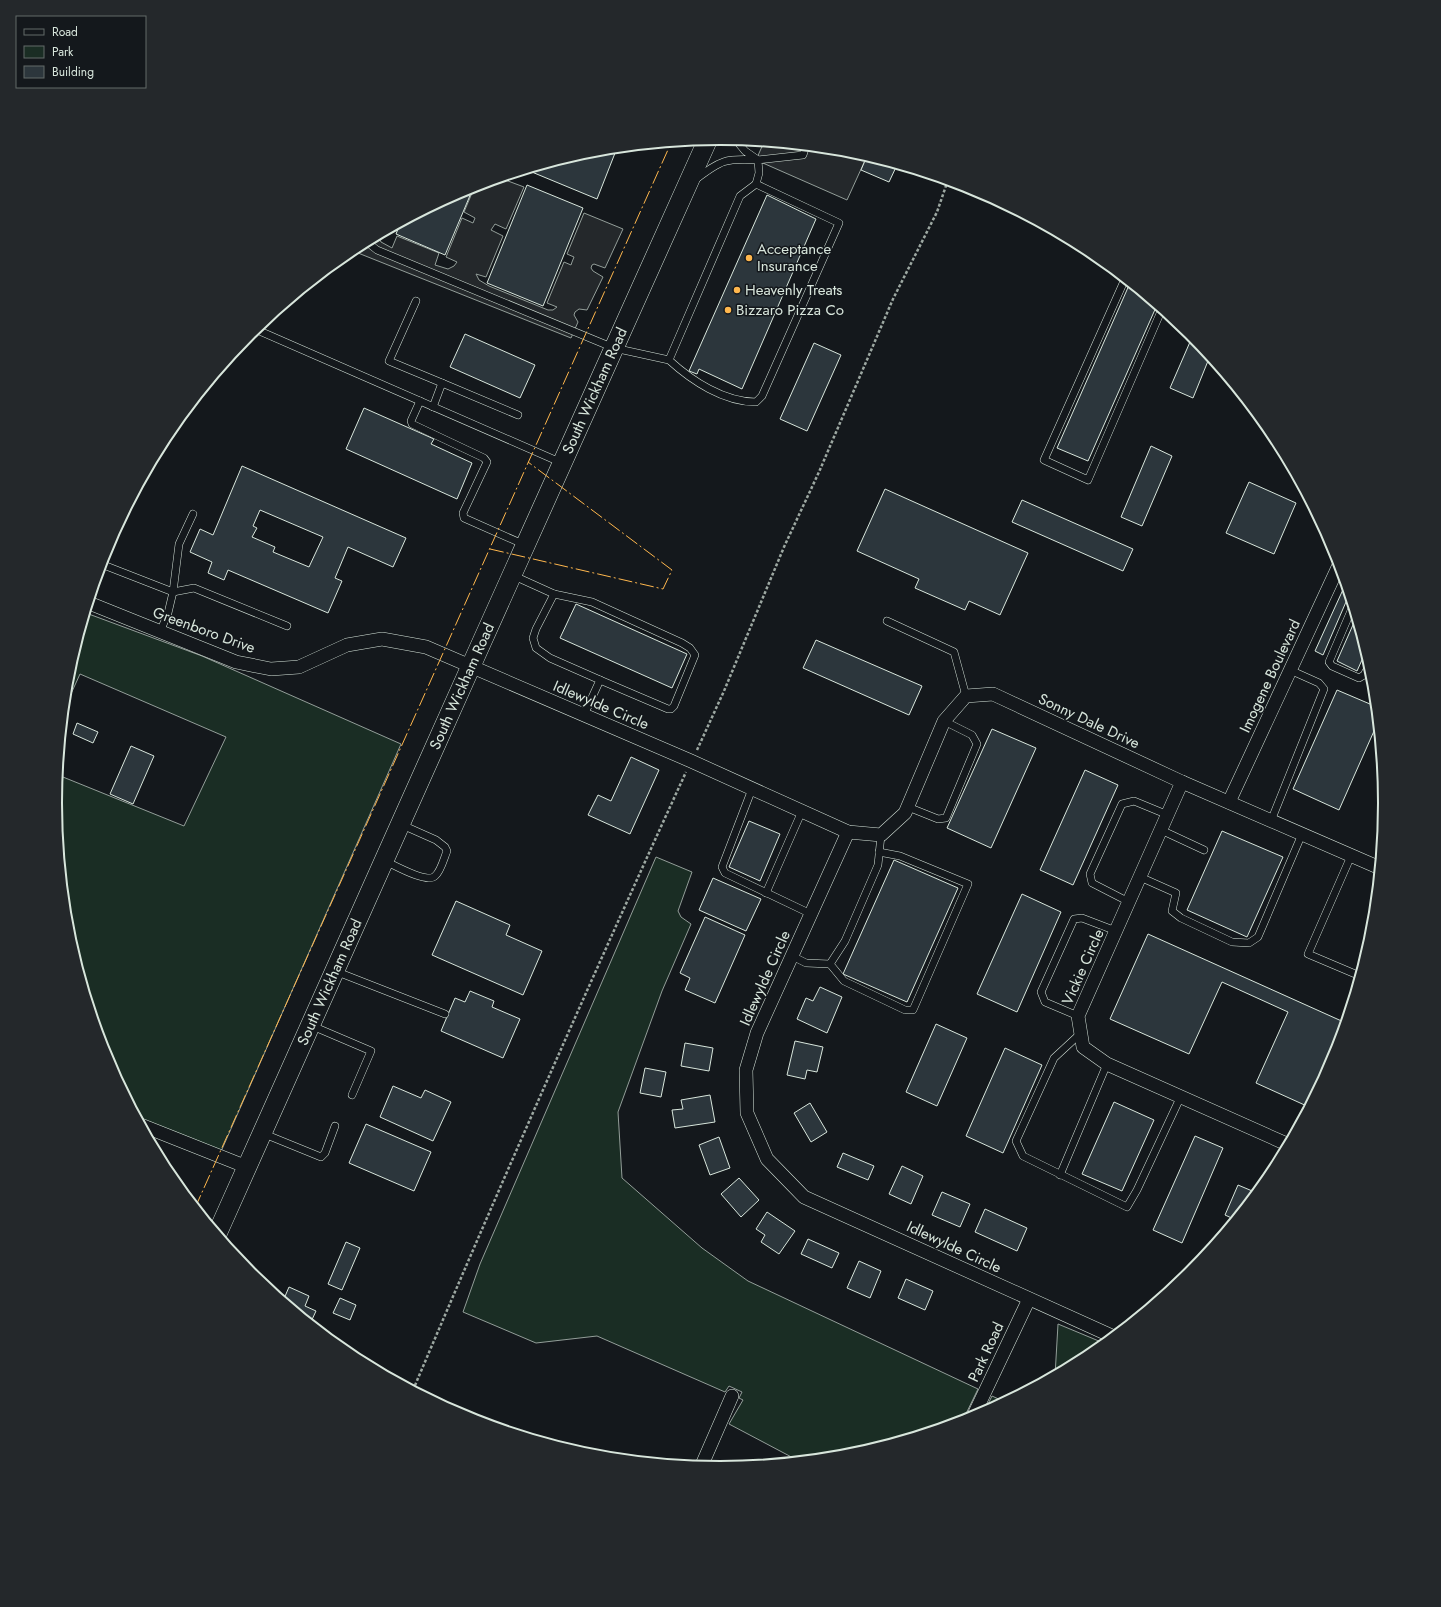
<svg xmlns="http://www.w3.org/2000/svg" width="1441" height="1607" font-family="Jost,sans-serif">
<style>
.green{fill:#1a2d24;stroke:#939e99}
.parking{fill:#24282b;stroke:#939e99}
.building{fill:#2c363c;stroke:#d8e6dc;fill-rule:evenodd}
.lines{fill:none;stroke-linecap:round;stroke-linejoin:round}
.service-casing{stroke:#d8e6dc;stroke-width:8}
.minor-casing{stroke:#d8e6dc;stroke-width:14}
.secondary-casing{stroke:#d8e6dc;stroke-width:20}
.path{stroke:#9da8a2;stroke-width:2.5;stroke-dasharray:3 2;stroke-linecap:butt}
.service{stroke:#14181c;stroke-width:7}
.minor{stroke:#14181c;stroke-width:13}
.secondary{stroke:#14181c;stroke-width:19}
.power{stroke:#ffb74d;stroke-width:1;stroke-dasharray:14 3 2 3;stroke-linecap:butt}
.poi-dot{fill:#ffb74d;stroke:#14181c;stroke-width:1.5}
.labels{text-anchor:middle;stroke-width:3;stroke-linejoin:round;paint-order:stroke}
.poi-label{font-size:15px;fill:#d8e6dc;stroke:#14181c;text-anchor:start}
.street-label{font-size:15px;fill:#d8e6dc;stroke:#14181c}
.rim{fill:none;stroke:#d8e6dc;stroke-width:2}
</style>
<rect width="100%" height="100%" fill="#14181c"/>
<g class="green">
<polygon points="86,613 202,656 401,744 219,1156 140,1122 106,1058 68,933 55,803 58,775 184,826 226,737 80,674 65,707 68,673"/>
<polygon points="656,857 692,872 678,911 681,917 691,924 662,991 618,1112 622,1178 702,1248 748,1281 978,1389 962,1422 850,1456 799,1461 729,1424 743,1400 739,1398 742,1392 729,1386 725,1392 597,1336 536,1343 463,1312 480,1264"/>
<polygon points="1058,1324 1106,1344 1090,1357 1055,1376"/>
<polygon points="992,1396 1005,1402 983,1414"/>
</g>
<g class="parking">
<polygon points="764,142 851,151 867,156 847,200 756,160"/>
<polygon points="500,178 524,187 506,229 495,224 491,230 503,236 486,277 476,274 479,280 489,286 548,310 553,310 557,307 547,303 564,262 571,265 572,262 574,257 567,254 584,213 623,229 605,268 594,264 592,265 591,268 593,271 603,277 587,310 579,309 575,312 574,315 578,322 571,338 353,251 353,249 378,236 381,242 392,248 397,236 439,253 435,265 448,269 454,266 457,262 446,257 462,218 473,223 475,218 464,212 475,186"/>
</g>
<g class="building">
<polygon points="617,148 597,199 527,170 591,151"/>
<polygon points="867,156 897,165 889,182 861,170"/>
<polygon points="527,185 583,208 543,306 487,283"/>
<polygon points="474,186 445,255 396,234 400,224 466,189"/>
<polygon points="767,195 816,219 742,389 699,369 697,374 689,371"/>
<polygon points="1130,283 1157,305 1088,461 1057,448"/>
<polygon points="465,334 535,365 520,398 450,367"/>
<polygon points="1193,335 1210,356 1193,398 1170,388"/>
<polygon points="814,343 841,355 807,431 780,419"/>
<polygon points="364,408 434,439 431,444 472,463 457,499 346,449"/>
<polygon points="1151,446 1172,456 1142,526 1121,517"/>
<path d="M242,466L406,538L393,567L348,547L335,578L342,581L328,613L228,570L224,580L208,573L212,562L190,552L200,529L213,535ZM260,510L323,537L309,567L273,552L275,547L252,537L257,528L253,526Z"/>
<polygon points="1249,482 1296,503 1274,554 1226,533"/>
<polygon points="885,489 1028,553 1000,615 969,601 965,610 915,588 919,579 857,551"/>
<polygon points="1022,500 1133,549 1123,571 1012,522"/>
<polygon points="1346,583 1349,595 1323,655 1315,651"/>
<polygon points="576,604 687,654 672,688 560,638"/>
<polygon points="1356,618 1366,651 1357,671 1337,661"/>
<polygon points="816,640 922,686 909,715 803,668"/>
<polygon points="1337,690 1377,707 1378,722 1339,810 1293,789"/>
<polygon points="77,723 98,732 93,743 73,734"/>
<polygon points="992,729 1036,748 991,848 947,828"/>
<polygon points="131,746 154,756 133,804 110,794"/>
<polygon points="631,757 659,770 630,834 588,815 598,795 611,801"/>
<polygon points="1085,770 1118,785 1073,885 1040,870"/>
<polygon points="749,821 780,834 760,881 729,867"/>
<polygon points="1222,831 1283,857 1247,937 1187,910"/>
<polygon points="894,860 958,888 907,1002 843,974"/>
<polygon points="713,878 761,899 746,931 699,910"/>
<polygon points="1022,894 1061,912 1017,1012 977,994"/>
<polygon points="456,901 510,925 506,935 542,951 523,995 432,955"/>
<polygon points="705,917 745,935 715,1003 685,990 690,978 680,973"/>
<polygon points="1148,934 1346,1023 1335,1058 1309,1107 1256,1083 1288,1012 1222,982 1189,1054 1110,1019"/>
<polygon points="820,987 842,997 827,1033 797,1019 806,998 813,1001"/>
<polygon points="470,991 494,1001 492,1007 520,1019 503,1058 441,1031 455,998 465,1002"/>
<polygon points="936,1024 967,1038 937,1106 906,1092"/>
<polygon points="795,1041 823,1047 817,1072 807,1070 805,1079 787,1075"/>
<polygon points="685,1043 713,1048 709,1071 681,1066"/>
<polygon points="1005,1048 1042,1065 1003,1153 966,1136"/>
<polygon points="645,1068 666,1072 661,1097 640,1093"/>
<polygon points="393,1086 421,1098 425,1090 451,1102 433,1141 380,1117"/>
<polygon points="710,1095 715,1122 675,1128 672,1110 683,1109 681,1100"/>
<polygon points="1114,1102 1154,1120 1122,1191 1082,1174"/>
<polygon points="810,1103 827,1132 811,1142 794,1113"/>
<polygon points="366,1124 431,1152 414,1191 349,1163"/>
<polygon points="1195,1136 1223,1148 1182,1243 1153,1230"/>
<polygon points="719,1137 730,1168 710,1175 699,1145"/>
<polygon points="843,1153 874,1166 868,1180 837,1167"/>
<polygon points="902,1166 923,1176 911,1204 889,1194"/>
<polygon points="739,1178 759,1200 741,1217 721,1194"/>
<polygon points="1238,1185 1257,1193 1236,1220 1225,1215"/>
<polygon points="942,1192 970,1204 960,1227 932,1215"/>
<polygon points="985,1209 1027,1228 1017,1251 975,1232"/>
<polygon points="767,1212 795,1231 779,1254 761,1242 765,1235 756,1229"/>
<polygon points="808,1239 839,1253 832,1268 801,1254"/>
<polygon points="346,1242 360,1248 342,1290 328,1284"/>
<polygon points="859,1261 881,1271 870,1298 847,1288"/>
<polygon points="906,1279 933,1291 925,1310 898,1298"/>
<polygon points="289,1287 309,1296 305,1306 316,1311 310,1324 283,1301"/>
<polygon points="340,1298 356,1305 350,1320 333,1313"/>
</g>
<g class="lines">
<defs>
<g id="service">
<path d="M695,180C721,160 725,158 758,160L745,151L736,140"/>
<polyline points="756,184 759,173 758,160 803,155 806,146"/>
<path d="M367,242L377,250L614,348L669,360L740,196L756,184L839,223L762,396L756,402C724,402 692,381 669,360"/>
<polyline points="1125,279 1044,460 1088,480 1162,309"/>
<polyline points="416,301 389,361 442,383"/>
<polyline points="255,329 562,463"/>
<polyline points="420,401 411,421 412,424 484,458 487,462 463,513 464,518 525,545"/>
<polyline points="433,407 442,383 518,415"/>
<polyline points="101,564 173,592 194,588 287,626"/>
<polyline points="512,575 554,594 536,629 533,638 536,648 550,658 600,680 584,715"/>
<polyline points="554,594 592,602 682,643 690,648 695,655 674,706 671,709 668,709 600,680"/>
<polyline points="1353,606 1329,662 1332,666 1359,678 1364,675 1370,664"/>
<polyline points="887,621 954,652 966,696"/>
<polyline points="160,632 168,613 173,592 179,544 193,514"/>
<polyline points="752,789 722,867 725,873 811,914"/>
<polyline points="908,807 938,819 946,818 977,744 972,735 944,721"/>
<polyline points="1271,821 1324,689 1319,683 1290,670"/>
<polyline points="1161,830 1204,850"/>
<polyline points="1351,856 1308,954 1360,976"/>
<path d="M385,861C394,865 427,884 435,876C441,871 444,858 447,851L445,847L436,840L400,824"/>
<polyline points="1140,877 1176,893 1172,911 1181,918 1232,942 1249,943 1258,937 1302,834"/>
<polyline points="766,893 802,811"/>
<polyline points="1129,902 1092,883 1090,874 1122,804 1134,801 1168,815"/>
<polyline points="792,956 806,963 830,964 845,941 878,865 881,835"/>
<polyline points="830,964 844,981 905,1010 913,1010 968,884 900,856 879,852"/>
<polyline points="335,971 445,1014"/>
<polyline points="1078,1016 1045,1002 1041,992 1074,919 1082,918 1116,931"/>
<polyline points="310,1025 371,1051 352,1095"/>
<polyline points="1081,1033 1054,1058 1016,1141 1023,1156 1127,1207 1137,1190 1181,1096"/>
<polyline points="262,1133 321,1157 325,1153 335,1126"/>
<polyline points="1060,1175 1107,1064"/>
</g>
<g id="minor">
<polyline points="89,603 236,662 271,669 299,667 347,645 382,639 426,647 691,761 848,832 881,835 905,813 944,721 966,696 993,694 1182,782 1380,868"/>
<polyline points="1182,782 1078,1016 1083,1047 1107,1064 1289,1145"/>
<polyline points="1229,802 1340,563"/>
<polyline points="848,832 757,1033 746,1070 747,1113 767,1159 804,1197 1114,1337"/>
<polyline points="141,1125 247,1167"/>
<polyline points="972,1419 1029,1299"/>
<polyline points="701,1467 732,1396"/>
</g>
<g id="secondary">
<path id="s1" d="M217,1234L471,666L708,139"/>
</g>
</defs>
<use href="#service" class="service-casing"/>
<use href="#minor" class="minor-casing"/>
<use href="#secondary" class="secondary-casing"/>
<g class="path">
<polyline points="697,750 724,691 784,547 819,472 893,299 937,212 948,180"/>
<path d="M413,1390C501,1183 592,977 686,772"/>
</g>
<use href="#service" class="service"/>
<use href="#minor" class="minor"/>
<use href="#secondary" class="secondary"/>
<g class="power">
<polyline points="490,549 663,589 672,570 528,462"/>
<polyline points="195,1208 671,143"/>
</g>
</g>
<g class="poi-dot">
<circle cx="749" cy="258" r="4"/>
<circle cx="737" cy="290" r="4"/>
<circle cx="728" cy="310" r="4"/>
</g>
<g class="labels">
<g class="poi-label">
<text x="757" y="254">Acceptance<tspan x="757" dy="17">Insurance</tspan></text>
<text x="745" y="295">Heavenly Treats</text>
<text x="736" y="315">Bizzaro Pizza Co</text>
</g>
<g class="street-label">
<text dy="5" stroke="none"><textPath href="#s1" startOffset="924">South Wickham Road</textPath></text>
<text transform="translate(204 630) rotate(20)" y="5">Greenboro Drive</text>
<text transform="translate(1270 676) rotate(-65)" y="5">Imogene Boulevard</text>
<text dy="5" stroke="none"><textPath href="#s1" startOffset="600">South Wickham Road</textPath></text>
<text transform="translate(601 705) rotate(23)" y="5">Idlewylde Circle</text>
<text transform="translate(1089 721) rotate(25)" y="5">Sonny Dale Drive</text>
<text transform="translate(1083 967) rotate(-66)" y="5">Vickie Circle</text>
<text transform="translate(765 978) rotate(-66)" y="5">Idlewylde Circle</text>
<text dy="5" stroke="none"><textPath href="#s1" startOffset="276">South Wickham Road</textPath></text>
<text transform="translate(954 1247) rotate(25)" y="5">Idlewylde Circle</text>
<text transform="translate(986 1352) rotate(-65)" y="5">Park Road</text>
</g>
</g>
<path d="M0 0H1441V1607H0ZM62 803a658 658 0 1 1 1316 0a658 658 0 1 1-1316 0Z" fill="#24282b" fill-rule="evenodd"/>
<path class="rim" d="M62 803a658 658 0 1 1 1316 0a658 658 0 1 1-1316 0Z"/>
<rect x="16" y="16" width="130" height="72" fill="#14181c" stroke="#626a69"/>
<rect x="24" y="29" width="20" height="6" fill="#14181c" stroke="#626a69"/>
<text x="52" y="36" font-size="12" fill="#d8e6dc">Road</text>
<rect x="24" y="46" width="20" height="12" fill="#1a2d24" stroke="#626a69"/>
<text x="52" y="56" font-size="12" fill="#d8e6dc">Park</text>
<rect x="24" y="66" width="20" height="12" fill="#2c363c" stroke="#626a69"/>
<text x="52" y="76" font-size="12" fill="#d8e6dc">Building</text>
</svg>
